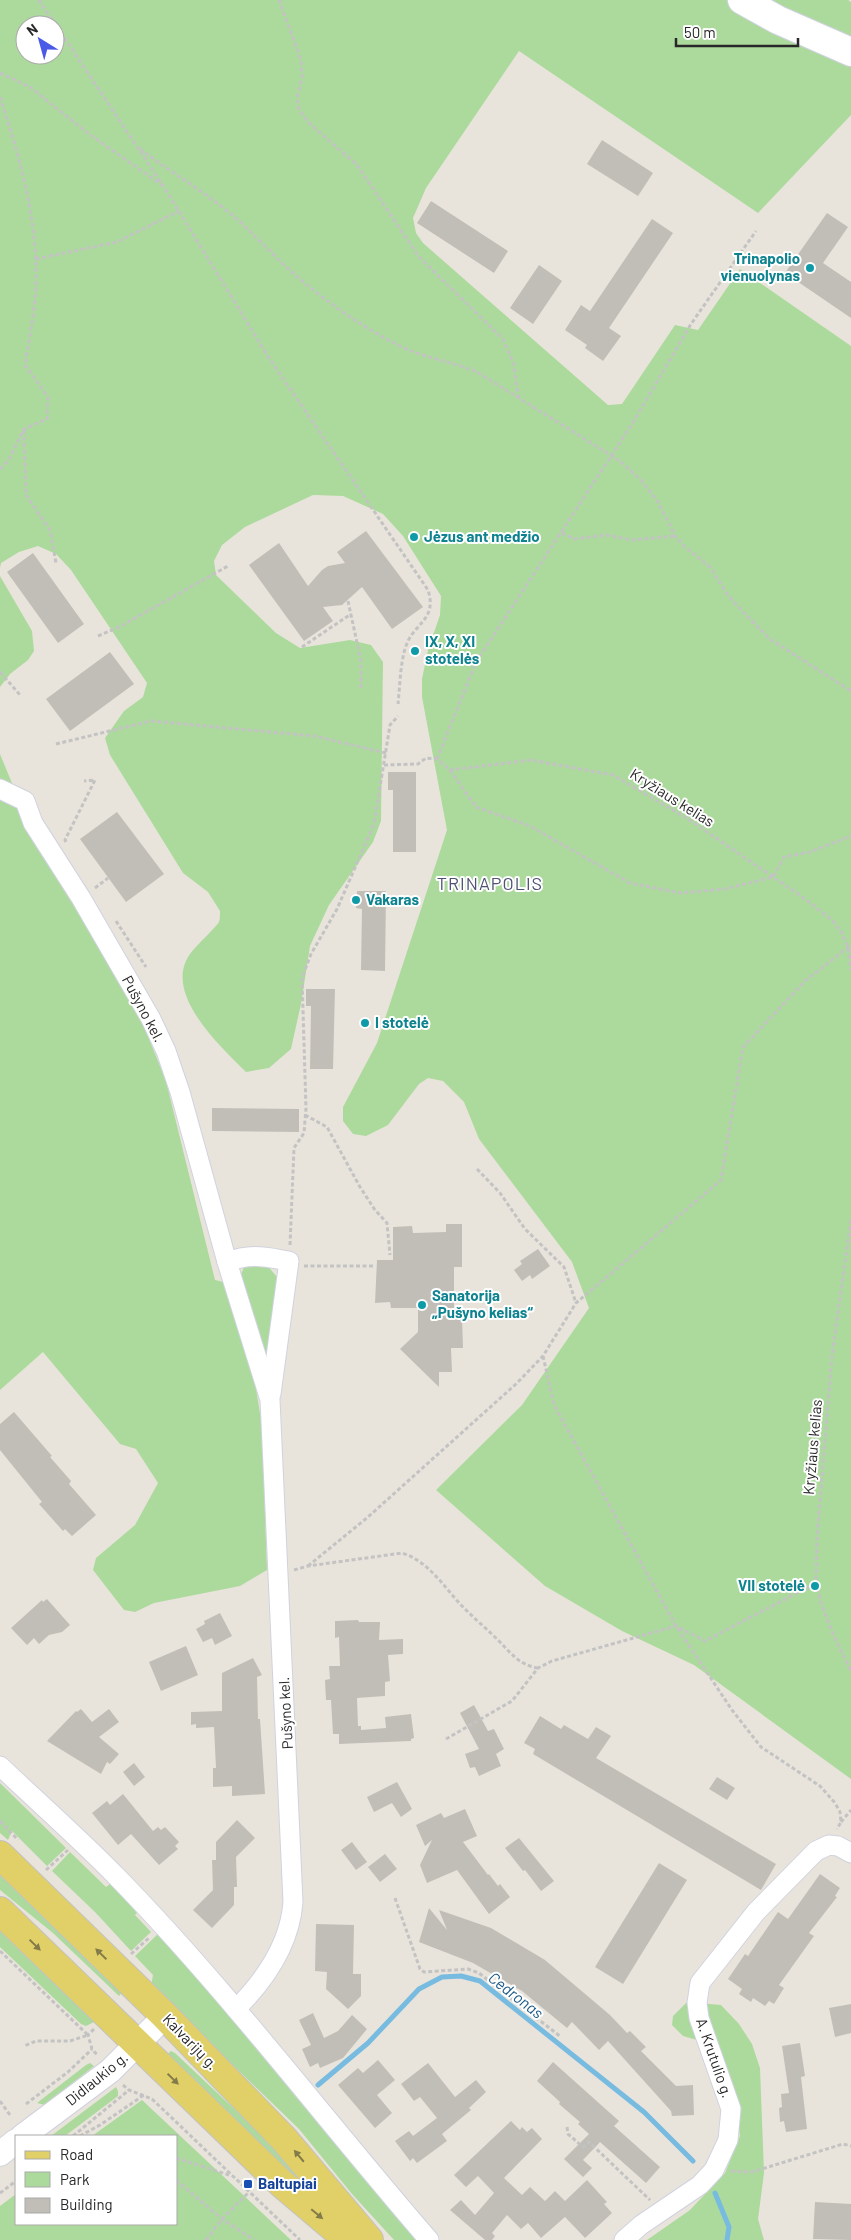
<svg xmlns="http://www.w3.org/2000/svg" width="851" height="2240" font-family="Barlow,sans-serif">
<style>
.green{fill:#acda9d;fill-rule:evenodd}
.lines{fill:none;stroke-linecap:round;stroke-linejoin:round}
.stream{stroke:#78bbe0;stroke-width:5}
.building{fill:#c1beb8}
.minor-casing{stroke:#d0d2df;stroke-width:21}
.tertiary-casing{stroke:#d0d2df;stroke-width:26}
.secondary-casing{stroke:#d0d2df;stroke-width:30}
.primary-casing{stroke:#c3c3c3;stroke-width:30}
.path{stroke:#c3c3c3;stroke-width:3;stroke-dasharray:4 2.5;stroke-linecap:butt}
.minor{stroke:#fff;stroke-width:19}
.tertiary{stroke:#fff;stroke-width:24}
.secondary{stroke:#fff;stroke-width:28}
.primary{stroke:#e1cf68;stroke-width:28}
.oneway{fill:#847c48}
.culture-dot{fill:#0f9aa8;stroke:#fff;stroke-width:2}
.transit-dot{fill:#1a4fb4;stroke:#fff;stroke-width:2}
.labels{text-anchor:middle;stroke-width:4;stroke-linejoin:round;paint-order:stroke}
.culture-label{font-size:15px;font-weight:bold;fill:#0d838f;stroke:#fff;text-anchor:start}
.street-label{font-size:15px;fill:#282828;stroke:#fff}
.transit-label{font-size:15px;font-weight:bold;fill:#164399;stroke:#fff;text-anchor:start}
.water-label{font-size:16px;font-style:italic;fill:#1b5989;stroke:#fff}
.quarter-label{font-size:18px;letter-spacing:1px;fill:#4e5173;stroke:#fff}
</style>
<rect width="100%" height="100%" fill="#e9e4db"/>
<g class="green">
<path d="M0,0H726L780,29L851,60V115L758,213L519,51L426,188L413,218L416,233L423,243L608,405L622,404L675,325L698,330L740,269L851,346V1779L694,1665L622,1631L545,1586L436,1490L522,1405L589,1308L572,1262L479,1139L464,1102L443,1081L428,1078L419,1084L388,1125L366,1136L353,1134L343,1121V1107L377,1043L447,830L422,697V679L428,650L440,615L441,596L403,536L383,514L343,496L313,495L245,527L222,545L214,561L216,575L276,633L300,648L350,640L371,645L383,662L381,821L373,842L329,905L310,946L301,1004L291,1049L269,1068L246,1072C220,1046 162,993 190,954C195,947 217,926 219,922C220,919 220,914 220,911L208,892L183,873L110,755L105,738L124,711L143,697L147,683L71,570L56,554L38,546L19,552L1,563L0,568ZM25,25H55V55H25Z"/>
<polygon points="763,0 848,0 851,2 851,39"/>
<polygon points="0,576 32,631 34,651 28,660 10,674 0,687"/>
<polygon points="0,754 28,822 143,1024 166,1081 215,1280 228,1283 254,1376 262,1426 267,1570 240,1586 154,1603 135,1612 124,1610 93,1570 96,1558 135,1525 158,1483 136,1449 120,1444 43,1352 0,1390"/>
<polygon points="253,1261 266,1264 277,1277 268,1351 265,1353 262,1352 240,1277 244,1267"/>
<polygon points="0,1783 66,1848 47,1866 12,1831 8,1840 0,1833"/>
<polygon points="70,1852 106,1887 110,1884 113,1886 137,1913 135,1915 151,1932 131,1951 95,1912 52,1871"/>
<polygon points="0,1871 124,1990 119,1996 53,1933 0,1890"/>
<polygon points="0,1931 94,2022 86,2026 81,2024 0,1947"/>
<polygon points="159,1933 174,1950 421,2240 394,2240 352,2194 299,2129 151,1986 153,1975 135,1956"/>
<polygon points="687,2002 721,2005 739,2024 752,2044 760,2068 764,2173 758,2219 764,2240 647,2240 690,2210 725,2173 740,2136 732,2081 718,2046 683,2036 672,2025 673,2016"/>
<polygon points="171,2051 175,2053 285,2157 356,2240 166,2055"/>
<polygon points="90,2063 94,2066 45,2105 37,2103 86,2065"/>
<polygon points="116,2087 118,2091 118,2096 65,2136 51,2136"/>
<polygon points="142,2100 291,2240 0,2240 0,2206 16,2194 16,2224 176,2224 176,2136 92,2136"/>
</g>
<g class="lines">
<g class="stream">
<polyline points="318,2085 368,2043 419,1989 442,1977 461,1976 480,1981 644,2112 693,2161"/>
<polyline points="715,2193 729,2227 727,2240"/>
</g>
</g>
<g class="building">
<polygon points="602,140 653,173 638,196 587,164"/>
<polygon points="431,201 508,251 494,273 417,223"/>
<polygon points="827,213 848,227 823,263 851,282 851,318 785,273"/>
<polygon points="652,219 673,233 609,328 621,336 603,361 585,348 587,345 565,330 581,305 590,311"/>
<polygon points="539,265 562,281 533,324 510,308"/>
<polygon points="366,531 423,607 392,629 362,587 342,605 323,607 333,621 304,641 249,565 279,543 308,586 322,570 328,566 345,563 337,552"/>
<polygon points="33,553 84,624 58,643 7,572"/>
<polygon points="110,652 134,684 70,731 46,699"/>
<polygon points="388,772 416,772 416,852 393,852 393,790 388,790"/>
<polygon points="117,812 164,874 126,902 80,839"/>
<polygon points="357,891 386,891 385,971 361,970 362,909 356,908"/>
<polygon points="306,989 335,989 333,1069 310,1069 311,1006 306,1006"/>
<polygon points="212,1108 299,1109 299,1132 212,1131"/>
<polygon points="446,1224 462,1224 462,1267 454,1267 454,1318 462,1318 463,1348 451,1348 452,1372 439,1372 439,1387 400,1349 418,1332 418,1308 391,1308 390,1302 375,1303 377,1260 393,1260 393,1227 412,1226 413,1233 446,1232"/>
<polygon points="538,1249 550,1266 532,1279 530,1275 522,1281 514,1270 522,1264 520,1261"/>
<polygon points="14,1412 52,1456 50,1457 71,1481 69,1484 96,1515 72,1536 65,1529 63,1531 39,1504 42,1502 0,1450 0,1424"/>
<polygon points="47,1599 70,1625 62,1632 49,1635 39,1644 34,1638 27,1645 11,1628 42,1600 43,1602"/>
<polygon points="220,1613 232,1636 215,1645 212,1638 203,1642 196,1629 205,1624 204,1621"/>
<polygon points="358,1620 359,1622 380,1622 379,1640 403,1639 403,1654 388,1655 390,1681 385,1682 385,1696 357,1698 358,1726 361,1726 361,1730 386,1728 385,1717 411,1714 414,1738 411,1739 411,1741 339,1744 339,1734 333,1734 331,1700 326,1700 325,1680 330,1679 329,1666 340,1666 339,1637 335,1638 335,1621"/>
<polygon points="186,1646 198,1675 161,1691 149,1662"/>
<polygon points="253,1658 262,1675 257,1677 258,1719 260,1719 265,1794 232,1796 232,1786 213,1787 213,1768 216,1768 214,1727 196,1728 196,1724 191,1725 191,1712 222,1711 222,1673"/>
<polygon points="474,1705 488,1731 494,1729 504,1749 496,1754 501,1766 479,1776 475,1767 470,1768 465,1754 479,1749 460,1713"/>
<polygon points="81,1709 92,1722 109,1709 119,1722 99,1737 119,1754 110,1764 107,1762 101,1774 47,1741 76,1711 77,1712"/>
<polygon points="540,1716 561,1729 564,1725 588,1739 596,1727 611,1736 596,1758 776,1864 761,1890 533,1754 535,1749 524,1743"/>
<polygon points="134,1763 145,1777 134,1786 123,1772"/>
<polygon points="717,1777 735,1788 727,1800 709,1789"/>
<polygon points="397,1782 412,1809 401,1817 392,1803 374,1812 367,1797"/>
<polygon points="123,1794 153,1831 158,1827 161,1830 165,1827 179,1842 175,1846 178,1849 159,1865 131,1834 118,1845 92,1813 107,1801 110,1805"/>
<polygon points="465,1809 477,1836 463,1842 488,1875 489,1874 498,1886 500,1884 510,1897 489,1914 457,1870 427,1883 420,1865 432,1840 425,1846 416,1825 441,1813 444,1818"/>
<polygon points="237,1820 255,1838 236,1857 237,1887 234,1887 234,1905 212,1928 193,1910 213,1890 212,1860 216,1860 216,1842"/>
<polygon points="519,1838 554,1881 541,1891 525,1870 523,1871 505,1848"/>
<polygon points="352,1842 367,1862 356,1870 341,1850"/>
<polygon points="385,1854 397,1869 380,1882 368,1867"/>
<polygon points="659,1863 687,1880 623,1984 595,1967"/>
<polygon points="820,1874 840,1888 835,1896 837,1897 809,1933 814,1936 779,1985 784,1988 774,2004 769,2001 765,2006 753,1998 751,2002 739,1994 742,1989 728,1979 745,1954 748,1956 778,1912 788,1919"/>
<polygon points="429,1908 447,1930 439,1910 491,1928 545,1960 610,2015 627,2033 630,2031 646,2047 641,2051 676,2086 693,2085 694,2115 672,2116 671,2111 608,2041 599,2050 572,2022 567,2028 522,1991 473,1963 419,1942"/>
<polygon points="316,1924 354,1925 353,1974 361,1974 361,1996 348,2009 326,1989 327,1972 315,1971"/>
<polygon points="851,2004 851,2033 835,2037 829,2008"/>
<polygon points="313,2013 324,2038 338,2031 352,2015 367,2029 343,2058 320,2068 318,2063 310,2067 302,2049 311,2045 299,2020"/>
<polygon points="800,2043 805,2076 801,2077 807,2129 786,2132 784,2121 780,2122 779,2108 782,2107 781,2094 789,2093 782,2046"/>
<polygon points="378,2060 395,2080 377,2095 392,2113 375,2128 338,2085 358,2068 363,2073"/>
<polygon points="553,2062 619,2121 614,2126 660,2167 646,2183 600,2142 583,2160 592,2168 583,2177 564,2159 589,2134 578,2124 580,2122 559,2104 560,2102 537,2081"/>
<polygon points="428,2063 455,2097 476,2080 486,2092 469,2108 471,2110 442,2134 447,2141 417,2163 413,2158 410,2161 395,2141 409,2131 413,2136 437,2118 420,2097 414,2101 401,2084"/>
<polygon points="511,2121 520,2130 522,2127 527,2132 532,2128 542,2139 504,2178 522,2195 530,2187 545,2201 555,2191 565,2201 587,2180 607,2202 604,2204 612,2213 585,2238 565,2217 541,2238 528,2223 521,2229 507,2215 492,2233 495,2236 492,2240 485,2240 450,2210 461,2200 475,2215 494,2193 478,2176 466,2187 454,2175"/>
<polygon points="815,2202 851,2204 851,2240 813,2239"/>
</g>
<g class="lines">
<defs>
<g id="minor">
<path d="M0,789L25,801L33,823L81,898L151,1019L166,1051L180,1092L227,1262L270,1400L293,1902C290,1944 265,1980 236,2009"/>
<path d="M227,1262C251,1253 265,1257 289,1261L271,1394"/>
<path d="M0,1766C39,1803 80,1839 118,1878C229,1992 325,2120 429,2240"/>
<polyline points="624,2240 641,2225 700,2185 714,2170 728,2140 731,2109 699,2018 697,2003 700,1983 756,1912 816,1851 829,1845 838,1846 851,1853"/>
</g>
<g id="tertiary">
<polyline points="23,2136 110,2071 165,2016"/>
<polyline points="0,2154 16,2141"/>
</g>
<polyline id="secondary" points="742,0 778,20 851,52"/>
<g id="primary">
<polyline points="0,1855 165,2016 284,2139 369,2240"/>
<polyline points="0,1911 281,2183 348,2240"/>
</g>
</defs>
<use href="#minor" class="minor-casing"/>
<use href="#tertiary" class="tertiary-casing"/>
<use href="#secondary" class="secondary-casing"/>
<use href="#primary" class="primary-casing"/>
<g class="path">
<path d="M39,0L164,187L269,358L428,590C438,621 412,623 405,649C400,666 400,686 398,704"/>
<polyline points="279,0 301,60 302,78 297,98 299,110 308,122 357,165 419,257 503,339 513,362 519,399"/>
<polyline points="0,73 30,87 89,134 162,185"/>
<path d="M0,97C18,152 34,207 36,265C38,298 30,332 25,365L48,397L47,419L24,429L8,461L0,469"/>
<path d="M140,149C173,174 209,194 239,221C258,238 275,257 294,274C324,300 362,327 398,345C423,358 451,361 477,372L620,461L641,480L658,502L675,536L685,547L710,567L727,594L746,615L770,639L851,691"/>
<polyline points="36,259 117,242 179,211"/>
<polyline points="24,430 26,495 50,530 56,563"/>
<polyline points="562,533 574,539 607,535 632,540 675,536"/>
<polyline points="348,601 361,661 361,689"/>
<polyline points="98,636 119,627 228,566"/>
<polyline points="302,647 351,614"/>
<polyline points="0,672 20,695"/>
<polyline points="56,744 151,721 314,736 386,753"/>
<polyline points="437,759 476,662 632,424 691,324 756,231"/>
<polyline points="384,765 418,764 426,758 437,759 450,770 531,760 613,775 688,819 801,896 832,920 842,933 848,947 851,970"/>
<polyline points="450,770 476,807 530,826 630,883 680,893 725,889 773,877 784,857 810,852 851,836"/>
<polyline points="66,842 65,840 95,780 84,781"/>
<polyline points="95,888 108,878"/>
<polyline points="116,921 146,967"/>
<polyline points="305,1115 327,1127 360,1187 375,1210 387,1223 390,1255"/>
<polyline points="477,1169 500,1193 525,1229 564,1267 576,1303"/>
<polyline points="851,1220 832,1355 817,1538 816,1583 821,1603 833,1634 851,1671"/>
<polyline points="290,1245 294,1148 304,1133 306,1108 302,978 311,954 337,909 374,824 390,725 398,716"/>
<polyline points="304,1266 373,1266"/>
<polyline points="543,1356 554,1405 676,1626 732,1710 761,1747 820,1786 835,1803 840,1812 841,1822 837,1829"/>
<polyline points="308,1566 368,1517 516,1384 543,1356 576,1303 721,1180 743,1047 805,981 851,945"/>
<path d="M294,1570L308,1566L402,1553C431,1562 446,1591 467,1611C477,1621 488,1630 498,1640C511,1653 519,1665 538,1668"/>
<polyline points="446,1739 512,1701 538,1668 552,1661 676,1626 705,1641 816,1583"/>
<polyline points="0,1821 18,1840"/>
<polyline points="841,1822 851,1810"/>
<polyline points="46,1870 68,1850"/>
<polyline points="395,1898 420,1969 424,1972 468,1969 479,1973 561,2037"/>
<polyline points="0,1951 88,2035 70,2041 36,2041 24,2046"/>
<polyline points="131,1954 150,1937"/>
<polyline points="94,2029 88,2035 92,2049 98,2056"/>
<polyline points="123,2085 129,2090 152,2099 300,2240"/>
<polyline points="0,2101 10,2115"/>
<polyline points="26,2104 68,2072 92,2049"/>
<polyline points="567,2127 568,2134 583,2147 589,2142 650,2200"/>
<polyline points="73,2136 129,2090"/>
<polyline points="80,2136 100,2125 144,2095"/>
<polyline points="176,2158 229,2175"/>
<polyline points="731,2171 752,2172 843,2144 851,2146"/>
<polyline points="176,2180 222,2219 254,2240"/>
<polyline points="0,2193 16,2181"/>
<polyline points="206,2240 222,2219 249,2192"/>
</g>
<use href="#minor" class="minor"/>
<use href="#tertiary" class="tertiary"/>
<use href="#secondary" class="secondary"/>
<use href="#primary" class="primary"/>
</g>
<defs><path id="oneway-solid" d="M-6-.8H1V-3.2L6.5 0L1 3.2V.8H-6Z" transform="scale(1.25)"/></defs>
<g class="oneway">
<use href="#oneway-solid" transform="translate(35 1945) rotate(44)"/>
<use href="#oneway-solid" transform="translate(101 1954) rotate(-136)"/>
<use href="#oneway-solid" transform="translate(173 2079) rotate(44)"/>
<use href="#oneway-solid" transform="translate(299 2156) rotate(-130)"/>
<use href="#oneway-solid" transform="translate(317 2214) rotate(40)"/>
</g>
<g class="culture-dot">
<circle cx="810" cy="268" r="5"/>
<circle cx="414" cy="537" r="5"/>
<circle cx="415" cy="651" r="5"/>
<circle cx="356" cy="900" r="5"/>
<circle cx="365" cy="1023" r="5"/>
<circle cx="422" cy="1305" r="5"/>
<circle cx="815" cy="1586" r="5"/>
</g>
<rect class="transit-dot" x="243" y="2179" width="10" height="10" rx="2.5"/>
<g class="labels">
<g class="culture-label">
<text x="800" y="264" text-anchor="end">Trinapolio<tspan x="800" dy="17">vienuolynas</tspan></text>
<text x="424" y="542">Jėzus ant medžio</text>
<text x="425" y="647">IX, X, XI<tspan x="425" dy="17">stotelės</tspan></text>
<text x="366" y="905">Vakaras</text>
<text x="375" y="1028">I stotelė</text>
<text x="432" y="1301">Sanatorija<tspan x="432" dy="17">„Pušyno kelias“</tspan></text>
<text x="805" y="1591" text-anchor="end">VII stotelė</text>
</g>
<g class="street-label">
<text transform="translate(672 798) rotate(32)" y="5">Kryžiaus kelias</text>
<text transform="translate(143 1009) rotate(62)" y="5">Pušyno kel.</text>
<text transform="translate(813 1447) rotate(-85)" y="5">Kryžiaus kelias</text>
<text transform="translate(286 1713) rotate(-93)" y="5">Pušyno kel.</text>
<text transform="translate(190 2042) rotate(46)" y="5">Kalvarijų g.</text>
<text transform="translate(714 2058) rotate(71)" y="5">A. Krutulio g.</text>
<text transform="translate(97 2079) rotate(-39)" y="5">Didlaukio g.</text>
</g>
<g class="transit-label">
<text x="258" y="2189">Baltupiai</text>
</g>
<g class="water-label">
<text transform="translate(516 1995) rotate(38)" y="6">Cedronas</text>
</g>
<g class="quarter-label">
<text x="490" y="890">TRINAPOLIS</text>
</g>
</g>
<rect x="15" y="2135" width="162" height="90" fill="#ffffff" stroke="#a9a9a9"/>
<rect x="25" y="2151" width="25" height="8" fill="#e1cf68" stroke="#a9a9a9"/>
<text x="60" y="2160" font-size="15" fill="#282828">Road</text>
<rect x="25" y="2172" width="25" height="15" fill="#acda9d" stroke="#a9a9a9"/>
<text x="60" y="2185" font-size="15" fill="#282828">Park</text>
<rect x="25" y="2198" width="25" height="15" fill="#c1beb8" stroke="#a9a9a9"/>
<text x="60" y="2210" font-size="15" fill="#282828">Building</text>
<g transform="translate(40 40) rotate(323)"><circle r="24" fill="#ffffff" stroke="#a9a9a9"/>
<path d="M0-4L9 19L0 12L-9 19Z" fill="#4b5ae6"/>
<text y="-8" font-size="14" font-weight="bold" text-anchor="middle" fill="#282828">N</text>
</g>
<path d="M676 38v8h122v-8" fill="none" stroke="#282828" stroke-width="2.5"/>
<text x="684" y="38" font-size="15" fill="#282828" stroke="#ffffff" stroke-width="4" paint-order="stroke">50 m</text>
</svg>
